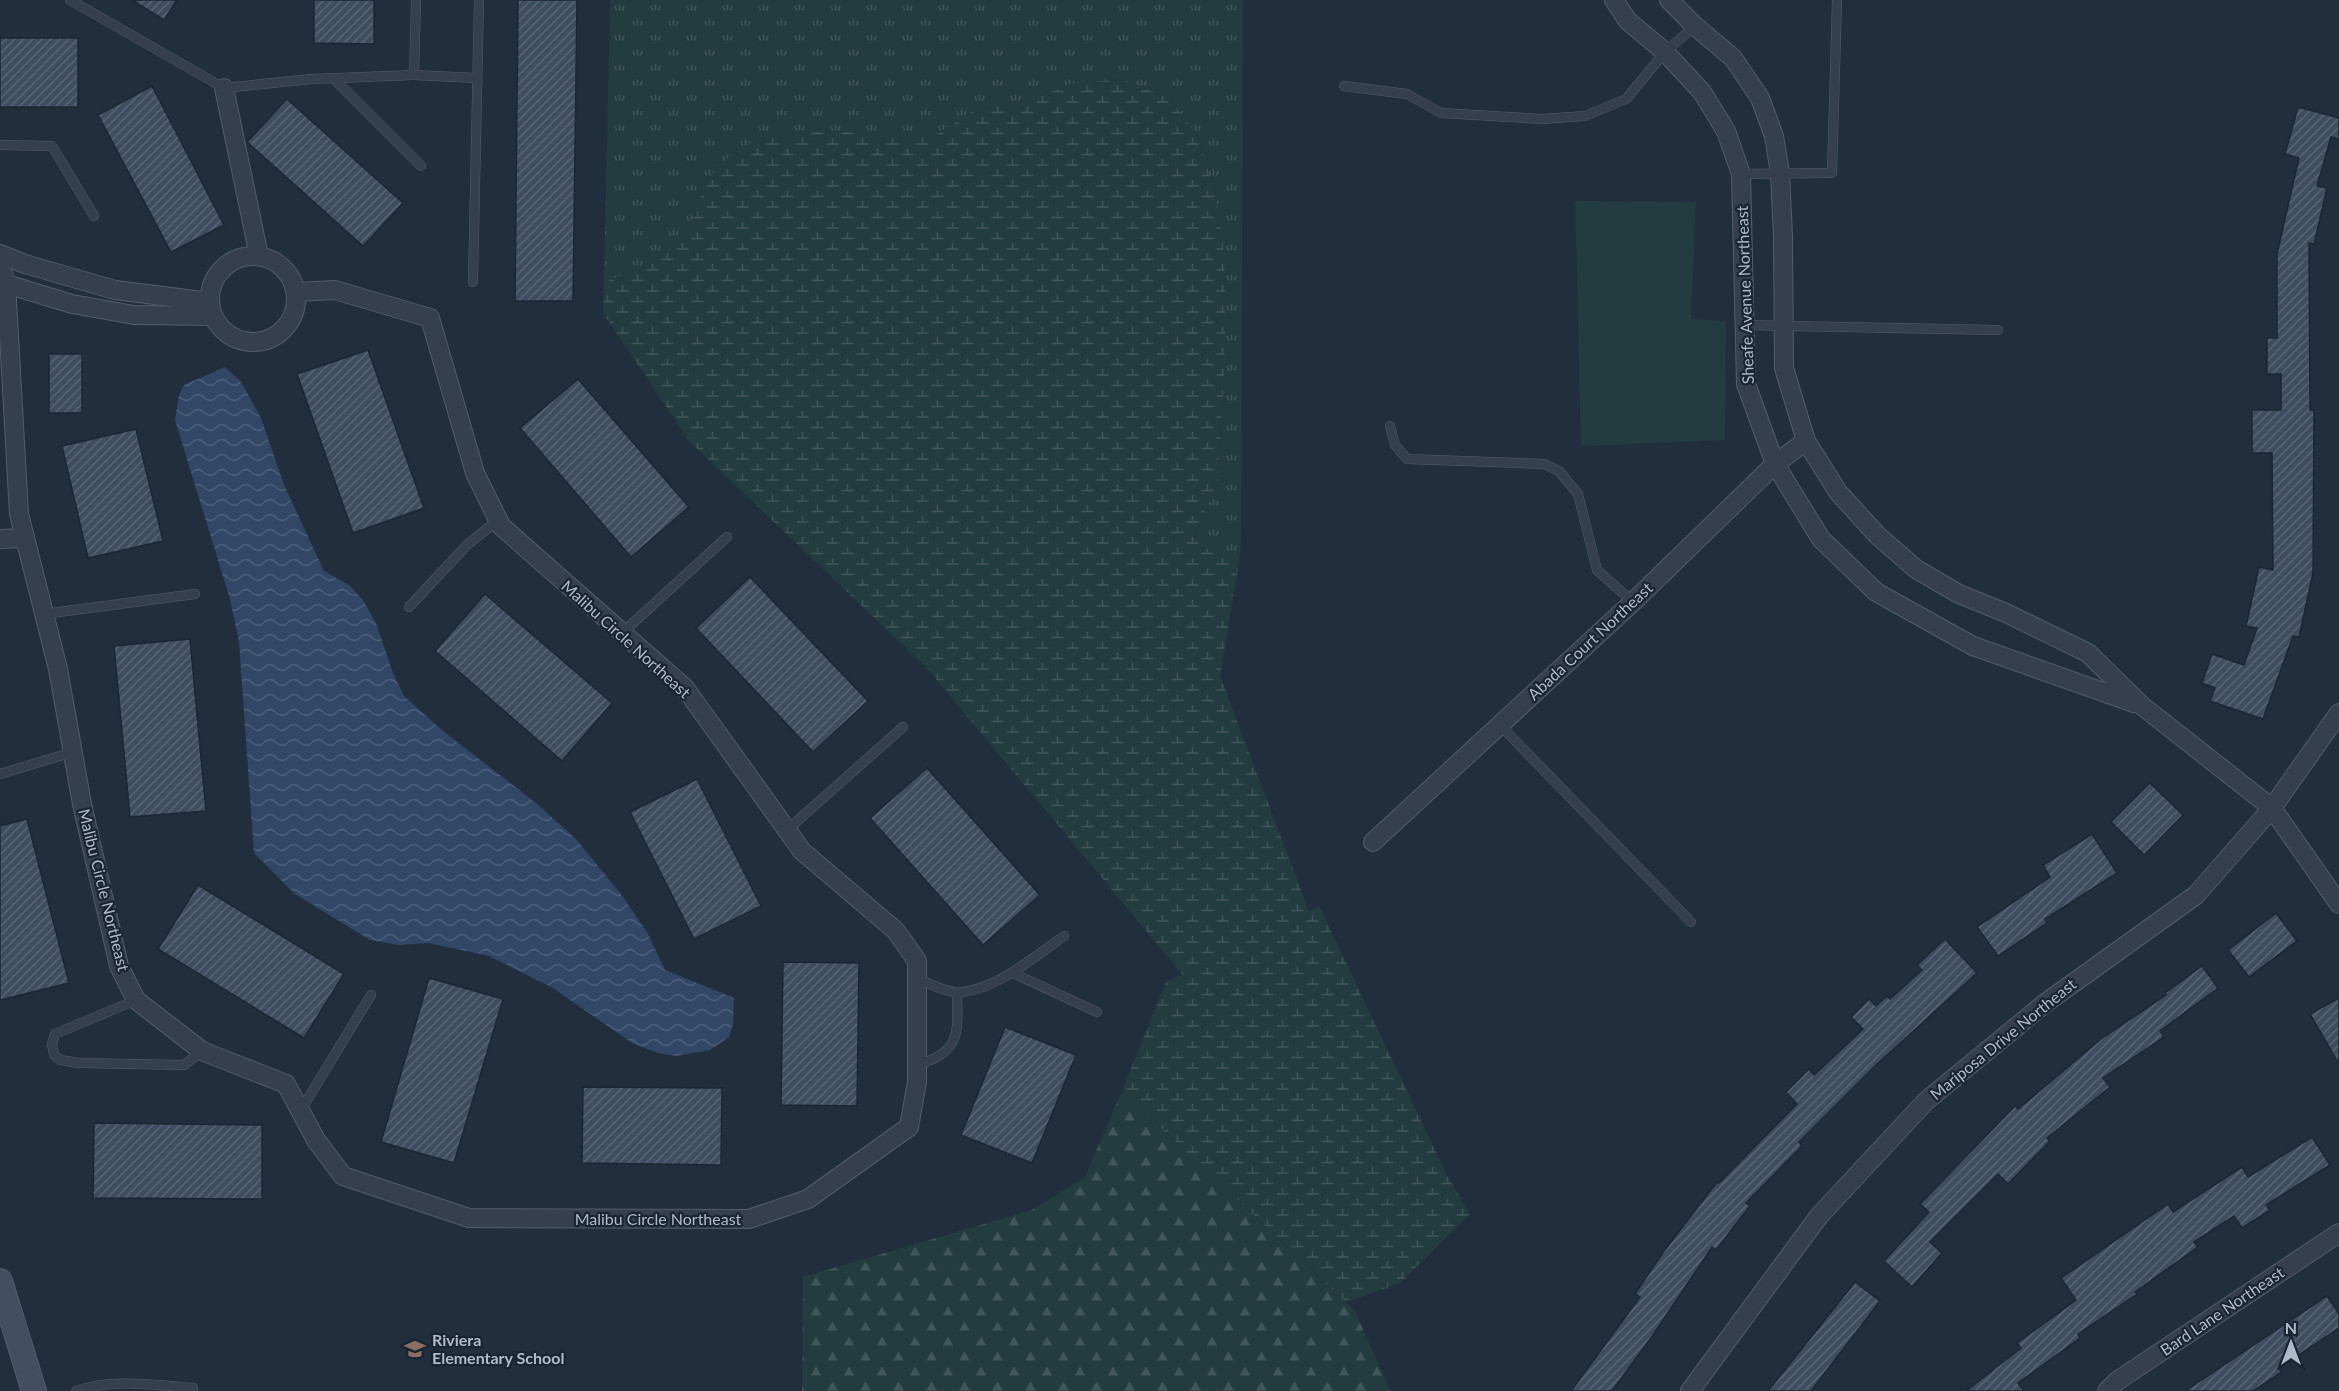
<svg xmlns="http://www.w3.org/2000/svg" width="2339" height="1391" font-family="Lato,sans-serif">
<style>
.grass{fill:url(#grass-tufts)}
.forest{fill:url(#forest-firs)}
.wetland{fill:url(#wetland-marsh)}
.park{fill:#233c3f}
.water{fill:url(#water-waves)}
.building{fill:url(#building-hatch);stroke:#1c2735;stroke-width:1.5}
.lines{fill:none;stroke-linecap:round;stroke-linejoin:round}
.lane-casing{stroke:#535d6c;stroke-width:10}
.street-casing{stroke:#535d6c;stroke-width:20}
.secondary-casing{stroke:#535d6c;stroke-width:26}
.lane{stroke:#353f4e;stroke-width:9}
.street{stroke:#353f4e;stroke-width:18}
.secondary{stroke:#434e62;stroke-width:24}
.labels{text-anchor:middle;stroke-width:4.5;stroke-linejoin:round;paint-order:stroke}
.street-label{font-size:16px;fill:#b1baca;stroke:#1a2533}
.poi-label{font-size:16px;font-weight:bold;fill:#b1baca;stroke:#1a2533;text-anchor:start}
</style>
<defs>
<pattern id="grass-tufts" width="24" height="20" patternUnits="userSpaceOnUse" patternTransform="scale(1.5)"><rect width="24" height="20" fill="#233c3f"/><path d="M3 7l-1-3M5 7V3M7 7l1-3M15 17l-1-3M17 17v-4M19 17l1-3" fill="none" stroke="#415659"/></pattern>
<pattern id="forest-firs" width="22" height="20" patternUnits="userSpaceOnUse" patternTransform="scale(1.5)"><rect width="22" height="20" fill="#233c3f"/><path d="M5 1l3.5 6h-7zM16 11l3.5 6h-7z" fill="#415659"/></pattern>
<pattern id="wetland-marsh" width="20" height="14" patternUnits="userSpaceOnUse" patternTransform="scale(1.5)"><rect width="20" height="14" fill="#233c3f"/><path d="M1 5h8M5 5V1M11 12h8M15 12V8" fill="none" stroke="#415659"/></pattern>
<pattern id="water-waves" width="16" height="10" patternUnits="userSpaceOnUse" patternTransform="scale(1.5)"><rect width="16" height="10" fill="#314765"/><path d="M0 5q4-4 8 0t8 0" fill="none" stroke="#4c5f7a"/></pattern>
<pattern id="building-hatch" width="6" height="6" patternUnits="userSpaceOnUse" patternTransform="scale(1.5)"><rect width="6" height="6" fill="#3f4d61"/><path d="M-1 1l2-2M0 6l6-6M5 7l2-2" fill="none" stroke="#586576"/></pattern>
</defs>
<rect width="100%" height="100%" fill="#212e3e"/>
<polygon class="grass" points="610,0 1243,0 1241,543 1239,562 1212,553 1193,537 1217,485 1225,362 1225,261 1216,196 1198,136 1169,98 1122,79 1071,84 1026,101 972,112 932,137 894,137 694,210 691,229 652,262 604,283"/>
<polygon class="forest" points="1122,1091 1355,1311 1390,1391 802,1391 803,1277 1032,1210 1085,1177"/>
<polygon class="wetland" points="1122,79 1169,98 1198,136 1216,196 1225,261 1225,362 1217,485 1193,537 1212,553 1239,562 1220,676 1309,911 1319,906 1446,1173 1470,1214 1400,1283 1346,1302 1122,1091 1166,982 1182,974 926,667 690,442 603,313 604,283 652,262 691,229 694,210 717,166 753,141 827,130 894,137 932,137 972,112 1026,101 1071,84"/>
<polygon class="park" points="1575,201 1696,202 1691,319 1726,321 1725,440 1581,446"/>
<polygon class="water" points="225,367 241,382 261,418 284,485 324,571 349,585 363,600 376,623 393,673 404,696 443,731 536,803 576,839 620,893 647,932 665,970 734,998 733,1024 729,1037 710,1050 676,1056 658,1053 632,1043 553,988 489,956 429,943 399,945 370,940 295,894 254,853 239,642 230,599 175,420 179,395 184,385"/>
<g class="building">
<polygon points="132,0 177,0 164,20"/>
<polygon points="314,0 374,0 374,44 314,43"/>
<polygon points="518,0 577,0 573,301 515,301"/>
<rect x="0" y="38" width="78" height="69"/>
<polygon points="152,86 224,225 171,252 98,115"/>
<polygon points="287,99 403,203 363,246 247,142"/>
<polygon points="2298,107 2339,118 2339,139 2331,137 2317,186 2327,188 2314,244 2309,243 2310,410 2314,410 2313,573 2299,637 2293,636 2263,719 2210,701 2215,688 2202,683 2212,654 2244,665 2257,628 2246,626 2259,567 2273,570 2272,453 2252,453 2252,410 2281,410 2281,374 2267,374 2267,338 2277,338 2277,254 2299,158 2285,154"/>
<polygon points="368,350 424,508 353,533 297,374"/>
<rect x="49" y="354" width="33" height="59"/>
<polygon points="578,379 689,507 631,557 520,428"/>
<polygon points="136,429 163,541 88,558 62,446"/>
<polygon points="750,577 868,701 813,752 696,628"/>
<polygon points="485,594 612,703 562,761 435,651"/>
<polygon points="190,639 206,811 130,817 114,646"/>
<polygon points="927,768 1040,895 983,945 870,818"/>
<polygon points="697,779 761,906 694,939 630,812"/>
<polygon points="2150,783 2183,815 2144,855 2111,822"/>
<polygon points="27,819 69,983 0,1000 0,826"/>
<polygon points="2092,834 2117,873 2045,919 2047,923 1998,956 1977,927 2050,877 2043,865"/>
<polygon points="198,885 344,974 304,1038 158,949"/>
<polygon points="2276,913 2297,941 2249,977 2228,950"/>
<polygon points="1945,939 1977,973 1874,1067 1799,1142 1802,1146 1746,1203 1750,1206 1716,1250 1712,1247 1653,1335 1612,1391 1571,1391 1640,1297 1635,1294 1664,1251 1717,1182 1719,1183 1797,1104 1786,1092 1809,1069 1814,1075 1863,1029 1851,1017 1869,999 1876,1006 1887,996 1890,999 1922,970 1917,965"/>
<polygon points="783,962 859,963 857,1106 781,1105"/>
<polygon points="2202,966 2218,988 2160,1031 2164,1037 2103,1078 2110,1087 2047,1138 2050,1141 2008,1184 1998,1174 1930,1242 1942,1253 1912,1287 1884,1261 1929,1212 1920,1204 2015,1106 2018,1109 2101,1039 2166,995 2165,993"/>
<polygon points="429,978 503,999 454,1163 381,1142"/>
<polygon points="2339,998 2339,1064 2310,1014"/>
<polygon points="1005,1027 1076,1055 1032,1163 961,1135"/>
<polygon points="583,1087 722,1088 721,1165 582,1163"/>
<polygon points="94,1123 262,1125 262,1199 93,1198"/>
<polygon points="2312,1137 2330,1165 2266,1205 2270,1210 2242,1228 2234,1216 2194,1242 2198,1247 2135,1292 2137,1294 2078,1334 2080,1338 2018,1383 2024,1391 1966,1391 2021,1348 2017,1343 2076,1300 2061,1278 2168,1204 2173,1212 2242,1167 2248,1177"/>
<polygon points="1855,1282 1880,1301 1811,1391 1768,1391"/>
<polygon points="2327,1296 2339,1314 2339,1328 2279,1368 2282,1372 2253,1391 2185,1391"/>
</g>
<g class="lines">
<defs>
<g id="lane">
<polyline points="70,0 224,88 311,79 414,75 416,0"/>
<polyline points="414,75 477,78"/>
<polyline points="333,78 421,166"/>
<polyline points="1344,86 1407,94 1441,113 1542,119 1585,116 1626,99 1665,52 1695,26"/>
<polyline points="0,145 52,146 94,216"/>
<polyline points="1741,174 1832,173 1837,0"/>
<polyline points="473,282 479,0"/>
<polyline points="1744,325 1998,330"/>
<polyline points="1390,426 1395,445 1407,459 1544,464 1559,471 1578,494 1597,570 1633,602"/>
<polyline points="409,607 468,544 498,520"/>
<polyline points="44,614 195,594"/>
<polyline points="622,633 727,537"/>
<polyline points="1500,725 1691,922"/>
<polyline points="0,774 73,752"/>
<polyline points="787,830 903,727"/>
<polyline points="1013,973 1097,1012"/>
<path d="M917,979C929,983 945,992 957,992C992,993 1037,955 1064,936"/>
<polyline points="136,1000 55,1034 52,1044 54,1055 60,1060 79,1063 184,1065 202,1051"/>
<path d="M917,1065C961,1052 958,1033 957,992"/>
<polyline points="301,1110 371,995"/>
<path d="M76,1391C112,1378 156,1385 193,1388V1391"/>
</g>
<g id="street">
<polyline points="1614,0 1628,21 1665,52 1702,92 1726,131 1741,174 1746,384 1775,464 1821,539 1876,592 1973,646 2134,703"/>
<polyline points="1669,0 1695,26 1733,58 1760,98 1774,136 1780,173 1783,236 1784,368 1806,441 1838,492 1877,535 1916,569 1959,594 2006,613 2088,653 2141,705 2272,808 2339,904"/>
<polyline points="224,88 259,256"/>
<polyline points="0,254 25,264 115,290 210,302"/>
<circle cx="253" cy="299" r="43"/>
<polyline points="0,266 6,282 19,514 58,669 82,804 119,966 136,1000 202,1051 286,1084 316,1140 343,1176 469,1218 749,1219 808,1199 909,1127 917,1082 917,961 896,931 802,851 685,688 501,526 475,473 430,318 335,290 296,292"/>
<polyline points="0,282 72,304 134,315 213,316"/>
<polyline points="0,539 25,538"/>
<polyline points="1373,842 1633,602 1775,464 1806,441"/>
<polyline points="1690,1391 1819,1216 1926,1101 2044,1004 2196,895 2272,808 2339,713"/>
<polyline points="2107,1391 2117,1381 2339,1233"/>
</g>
<polyline id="secondary" points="0,1281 34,1391"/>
</defs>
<use href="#lane" class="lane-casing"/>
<use href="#street" class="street-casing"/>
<use href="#secondary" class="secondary-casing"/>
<use href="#lane" class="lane"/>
<use href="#street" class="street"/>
<use href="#secondary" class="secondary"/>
</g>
<defs>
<symbol id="school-bare" viewBox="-9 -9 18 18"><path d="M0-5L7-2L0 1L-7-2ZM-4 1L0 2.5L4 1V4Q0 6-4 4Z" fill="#8d6e63" stroke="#1a2533" stroke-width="2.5" paint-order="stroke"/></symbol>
</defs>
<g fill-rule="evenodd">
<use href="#school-bare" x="400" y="1334" width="30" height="30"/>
</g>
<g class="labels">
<g class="street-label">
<text transform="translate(1745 295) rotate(-92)" y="6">Sheafe Avenue Northeast</text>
<text transform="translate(626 639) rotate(42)" y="6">Malibu Circle Northeast</text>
<text transform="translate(1590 641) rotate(-43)" y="6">Abada Court Northeast</text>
<text transform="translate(104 890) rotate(76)" y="6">Malibu Circle Northeast</text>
<text transform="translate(2003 1039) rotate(-39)" y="6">Mariposa Drive Northeast</text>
<text x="658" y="1225">Malibu Circle Northeast</text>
<text transform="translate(2222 1311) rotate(-34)" y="6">Bard Lane Northeast</text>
</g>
<g class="poi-label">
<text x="432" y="1346">Riviera<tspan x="432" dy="18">Elementary School</tspan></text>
</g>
</g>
<g transform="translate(2291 1343)" stroke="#1a2533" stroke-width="4.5" paint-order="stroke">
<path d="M0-4.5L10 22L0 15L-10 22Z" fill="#b1baca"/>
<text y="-9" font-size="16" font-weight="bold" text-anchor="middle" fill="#b1baca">N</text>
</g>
</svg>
